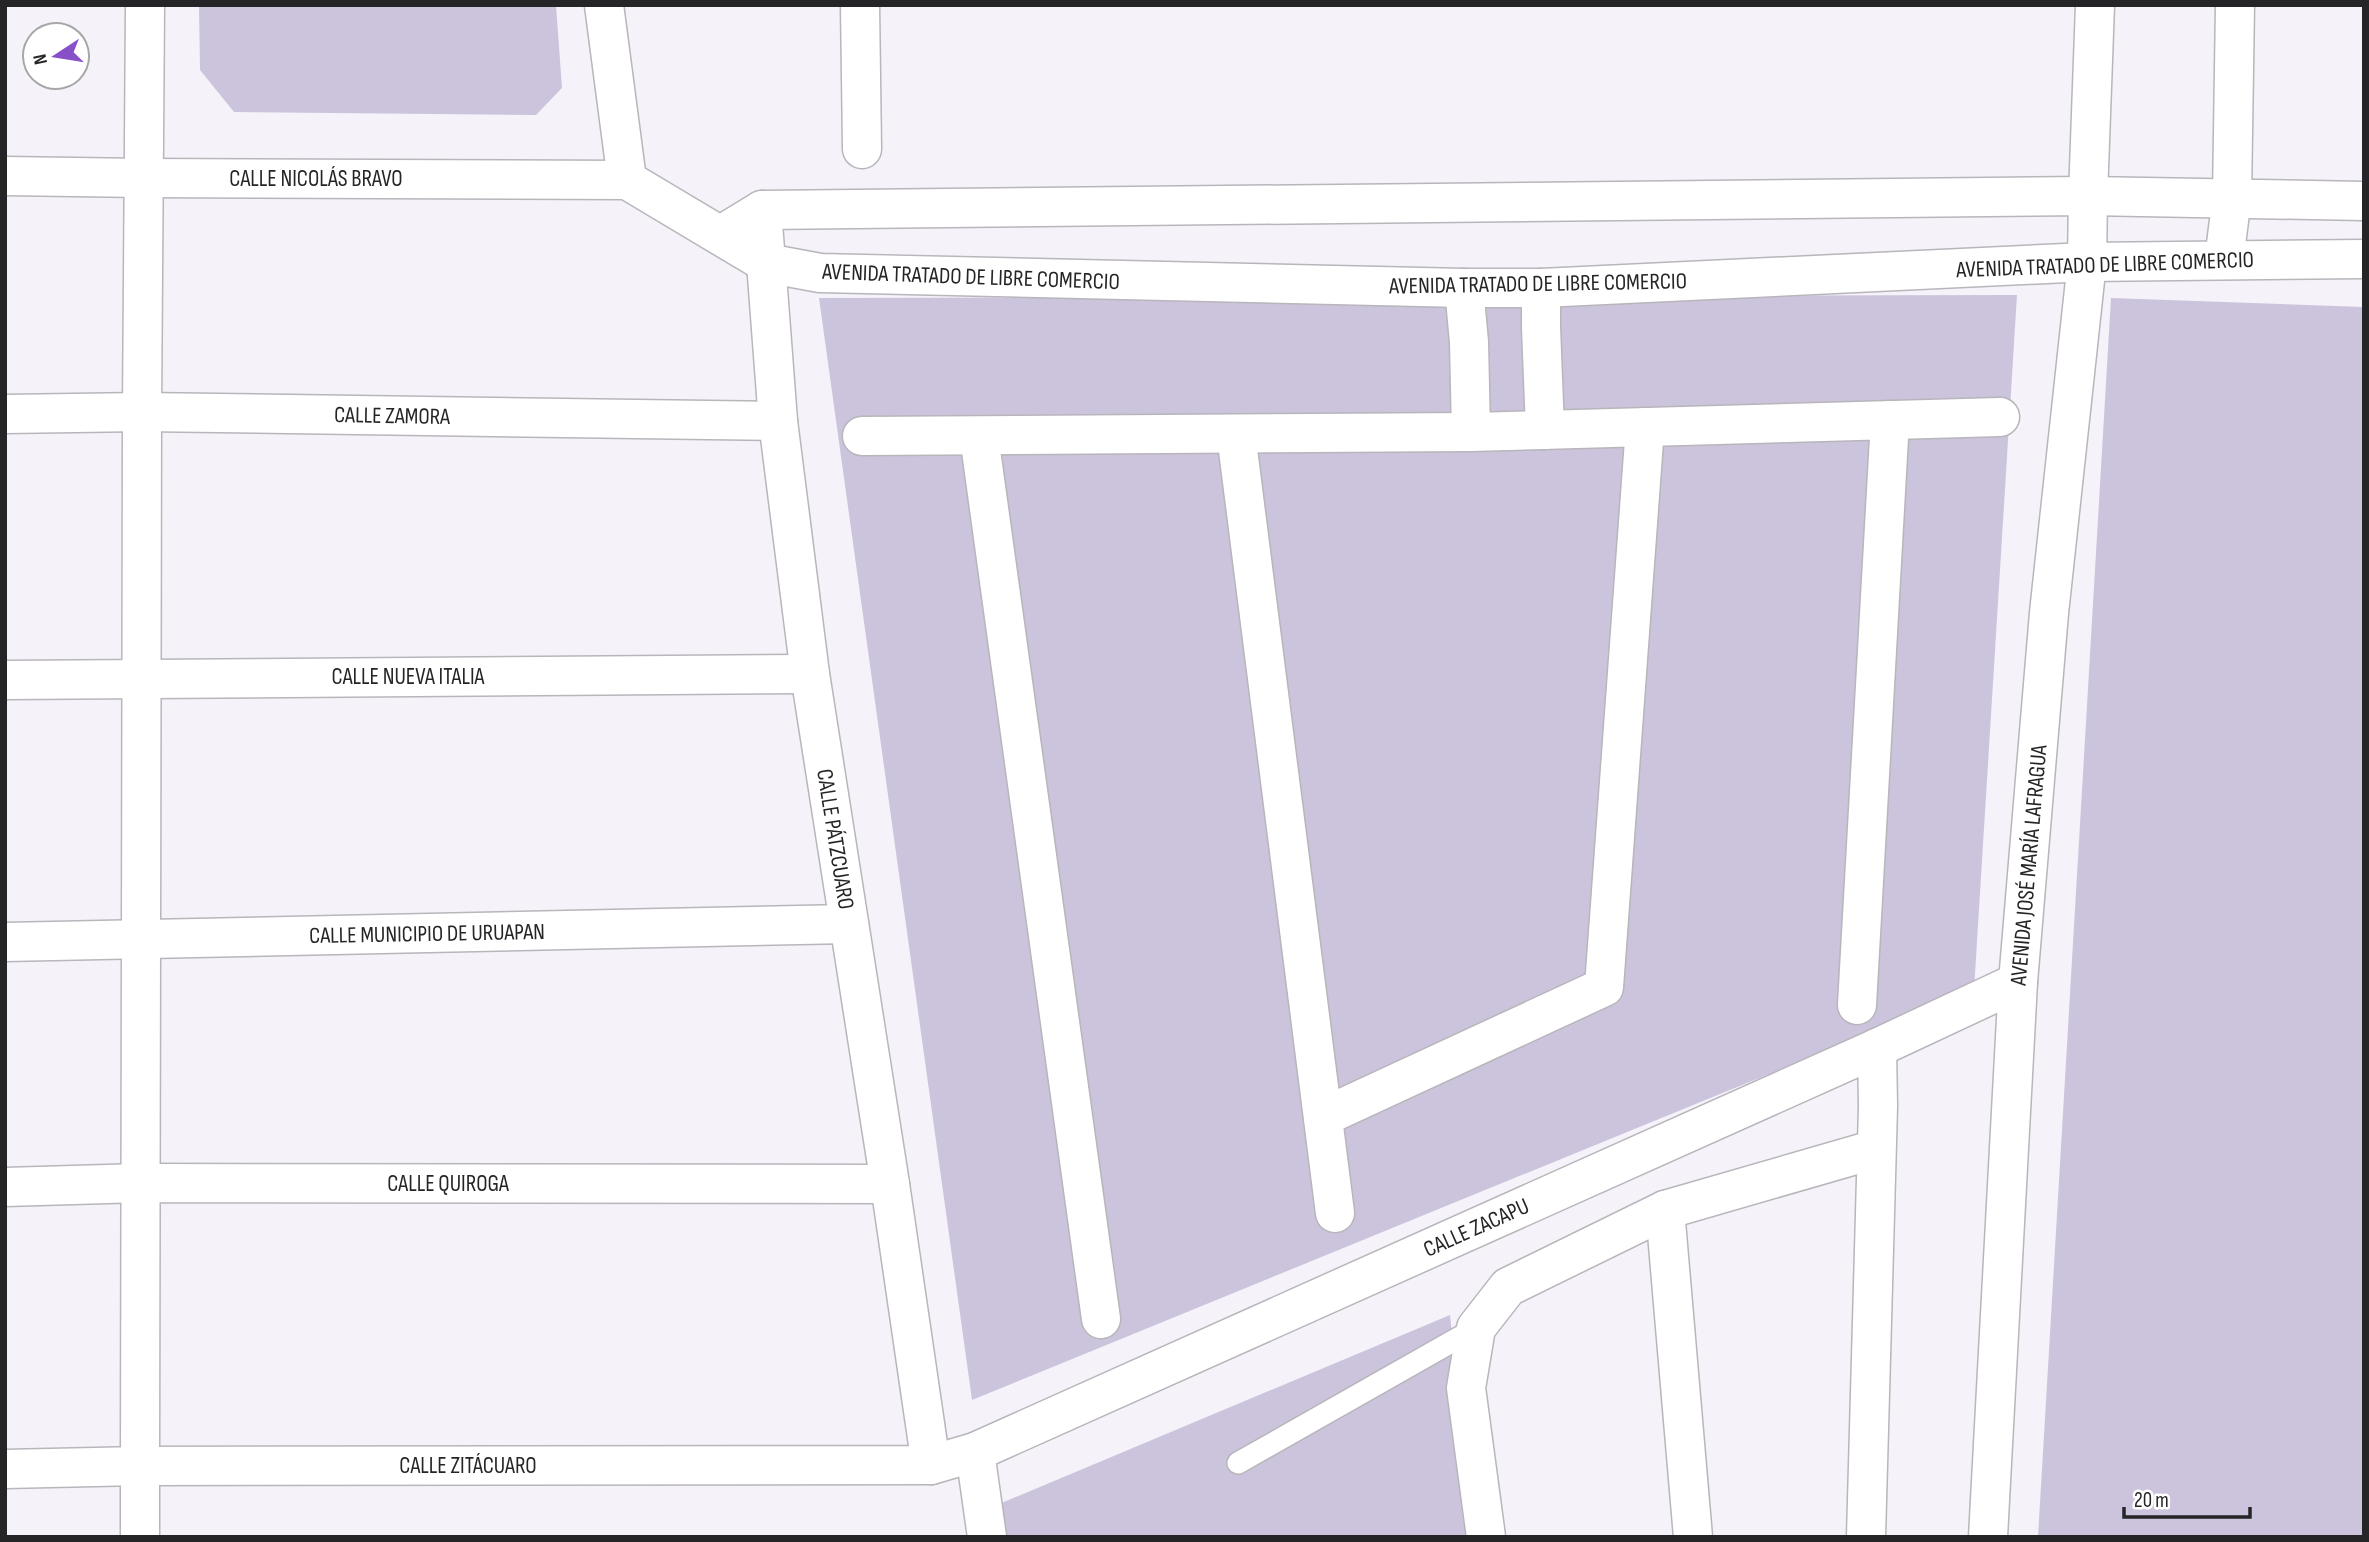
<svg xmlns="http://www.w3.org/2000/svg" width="2369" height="1542" font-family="'Sofia Sans Condensed',sans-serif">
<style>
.green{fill:#ccc4dc}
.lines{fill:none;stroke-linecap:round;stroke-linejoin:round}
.service-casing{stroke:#b8b5bb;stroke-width:24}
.minor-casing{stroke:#b8b5bb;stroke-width:41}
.tertiary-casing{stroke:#b8b5bb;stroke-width:41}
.secondary-casing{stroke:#b8b5bb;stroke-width:41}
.service{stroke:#fff;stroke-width:21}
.minor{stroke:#fff;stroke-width:38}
.tertiary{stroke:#fff;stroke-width:38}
.secondary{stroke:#fff;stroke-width:38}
.labels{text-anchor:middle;stroke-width:7;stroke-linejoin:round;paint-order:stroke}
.street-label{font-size:23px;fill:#252426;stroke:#fff}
</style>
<rect width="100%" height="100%" fill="#f5f3f9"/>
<g class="green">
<polygon points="199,5 556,5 562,88 536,115 234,112 200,70"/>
<polygon points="2017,295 1974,990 972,1400 819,298"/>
<polygon points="2111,298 2364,307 2364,1537 2038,1537"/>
<polygon points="1450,1315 1472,1537 1004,1537 999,1504"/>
</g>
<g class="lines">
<defs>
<polyline id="service" points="1238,1463 1476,1328"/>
<g id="minor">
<polyline points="860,5 862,149"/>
<polyline points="5,176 143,178"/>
<polyline points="2088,196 2095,5"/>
<polyline points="762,210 778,421 810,674 890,1184 931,1465"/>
<polyline points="2224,260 2232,197 2235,5"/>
<polyline points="1464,288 1469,342 1471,432"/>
<polyline points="1541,288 1541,327 1545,430"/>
<polyline points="5,414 142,412 778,421"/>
<polyline points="1236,434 1335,1213"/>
<polyline points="862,436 1471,432 2000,417"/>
<polyline points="979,436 1101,1319"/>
<polyline points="5,680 810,674"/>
<polyline points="5,942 849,924"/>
<polyline points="1857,1005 1890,420"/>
<polyline points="1323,1117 1604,987 1645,427"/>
<polyline points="5,1187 141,1183 890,1184"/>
<polyline points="1665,1210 1693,1537"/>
<polyline points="975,1452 987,1537"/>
<polyline points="140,1537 140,1466 931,1465 975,1452 1877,1048 2018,982"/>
<polyline points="1486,1537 1466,1388 1476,1328 1508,1287 1665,1210 1876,1149"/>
<polyline points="1866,1537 1878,1106 1877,1048"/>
</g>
<g id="tertiary">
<polyline points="604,5 627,180"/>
<polyline points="143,178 627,180 766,263 820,273 1464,288 1541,288 2087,262 2364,259"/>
<polyline points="721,235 762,210 2088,196 2364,201"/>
<polyline points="5,1469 140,1466 142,412 145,5"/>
</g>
<polyline id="secondary" points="1988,1537 2018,982 2049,613 2087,262 2088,196"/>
</defs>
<use href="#service" class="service-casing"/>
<use href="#minor" class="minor-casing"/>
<use href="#tertiary" class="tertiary-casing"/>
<use href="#secondary" class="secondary-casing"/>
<use href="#service" class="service"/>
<use href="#minor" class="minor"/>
<use href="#tertiary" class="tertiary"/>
<use href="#secondary" class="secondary"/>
</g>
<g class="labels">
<g class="street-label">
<text x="316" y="186">CALLE NICOLÁS BRAVO</text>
<text transform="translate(2105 264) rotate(-2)" y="8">AVENIDA TRATADO DE LIBRE COMERCIO</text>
<text transform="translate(971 276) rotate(2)" y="8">AVENIDA TRATADO DE LIBRE COMERCIO</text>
<text transform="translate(1538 283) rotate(-1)" y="8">AVENIDA TRATADO DE LIBRE COMERCIO</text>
<text transform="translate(392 415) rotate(1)" y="8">CALLE ZAMORA</text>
<text x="408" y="684">CALLE NUEVA ITALIA</text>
<text transform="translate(836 839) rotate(81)" y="8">CALLE PÁTZCUARO</text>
<text transform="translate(2028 865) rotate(-85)" y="8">AVENIDA JOSÉ MARÍA LAFRAGUA</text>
<text transform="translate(427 933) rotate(-1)" y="8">CALLE MUNICIPIO DE URUAPAN</text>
<text x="448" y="1191">CALLE QUIROGA</text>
<text transform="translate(1476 1227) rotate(-24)" y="8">CALLE ZACAPU</text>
<text x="468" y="1473">CALLE ZITÁCUARO</text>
</g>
</g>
<rect width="2369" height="1542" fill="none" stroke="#252426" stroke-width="14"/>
<g transform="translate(56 56) rotate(258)"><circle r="33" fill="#ffffff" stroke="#a8a7a8" stroke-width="2"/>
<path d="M0-5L12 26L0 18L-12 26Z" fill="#8750c8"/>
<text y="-10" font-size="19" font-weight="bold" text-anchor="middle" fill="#252426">N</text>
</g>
<path d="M2124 1507v10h126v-10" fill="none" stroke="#252426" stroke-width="3.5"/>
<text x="2134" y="1507" font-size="21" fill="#252426" stroke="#ffffff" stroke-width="5" paint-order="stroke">20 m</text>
</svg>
